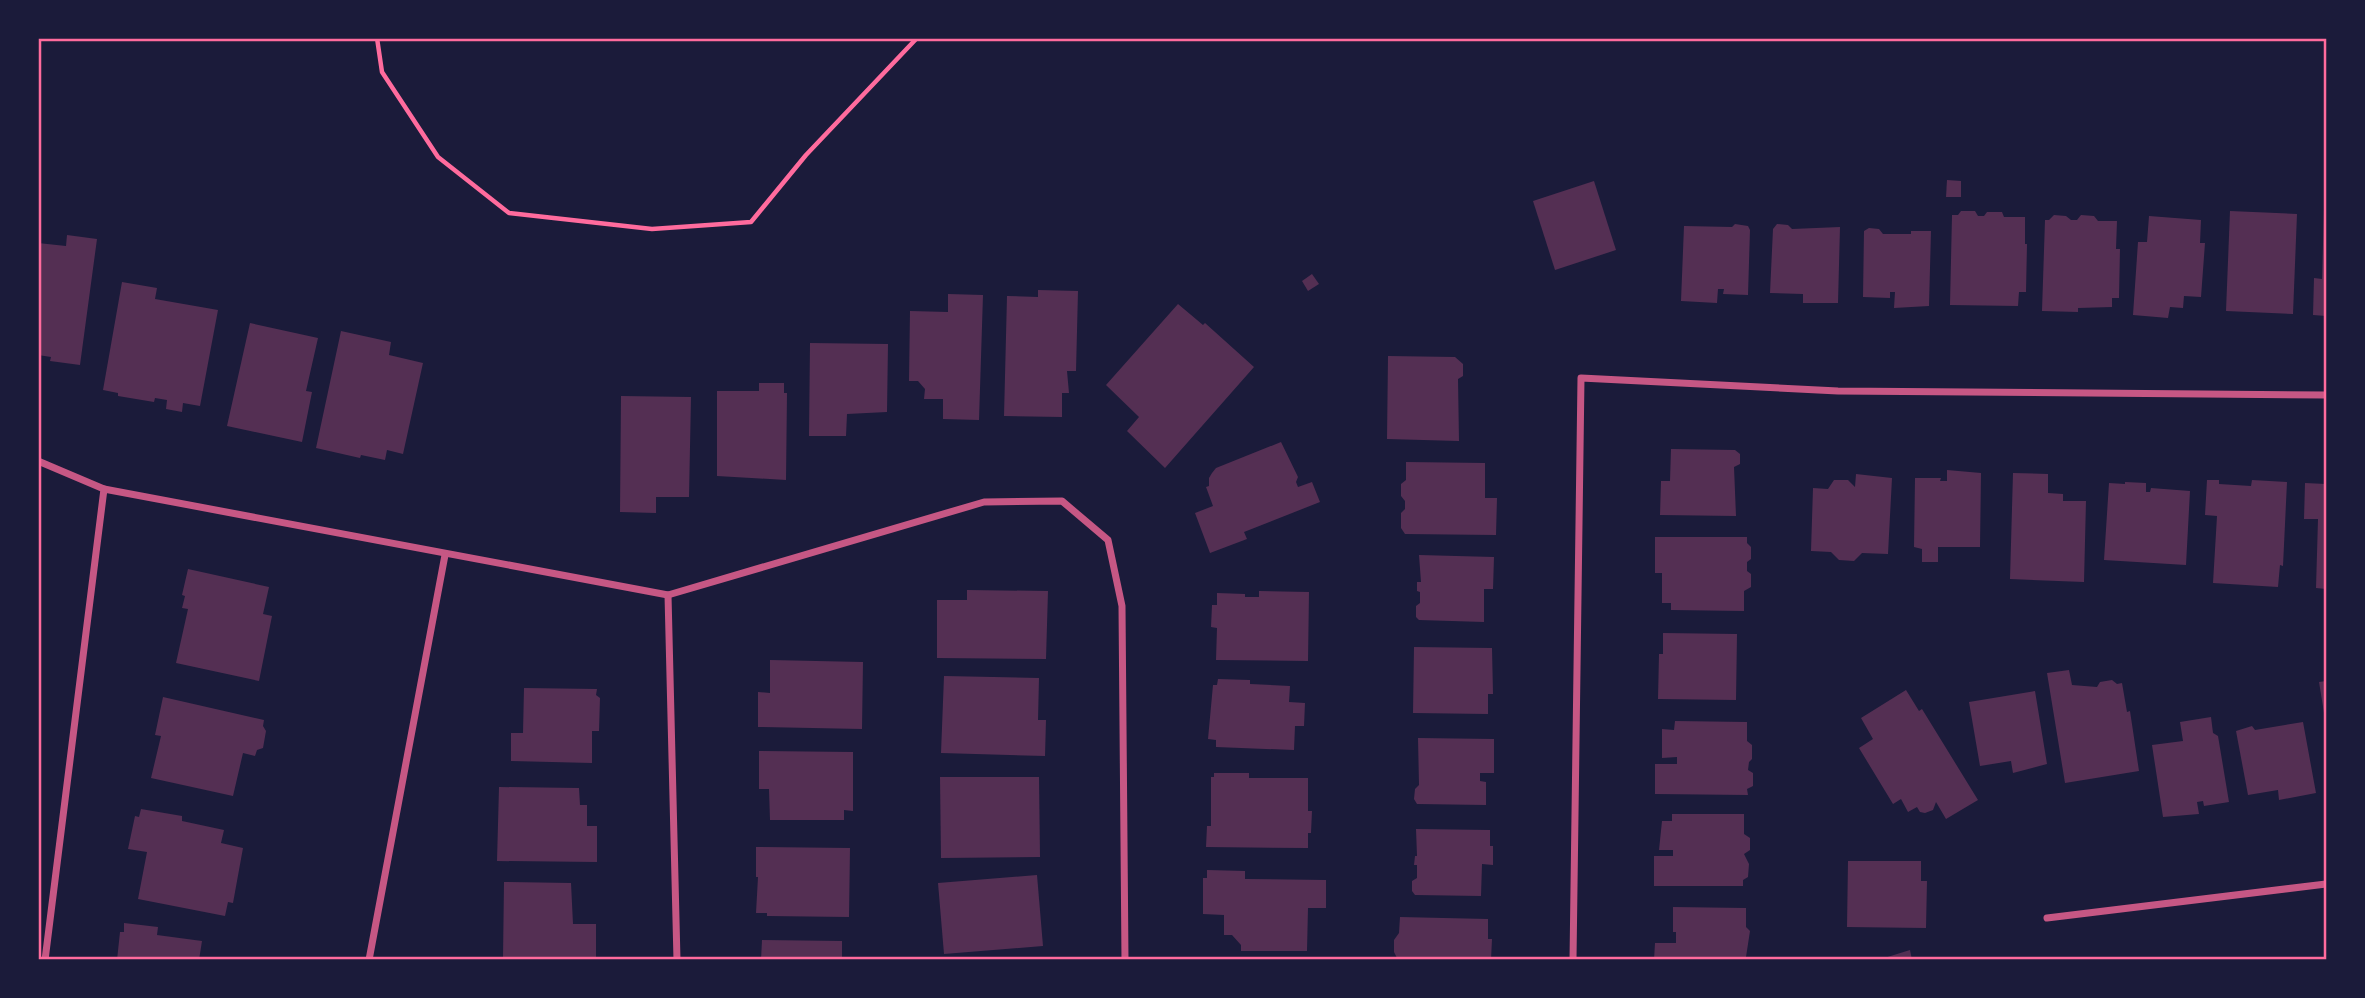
<svg xmlns="http://www.w3.org/2000/svg" width="2365" height="998" font-family="Cabin,sans-serif">
<style>
.building{fill:#542f53}
.lines{fill:none;stroke-linecap:round;stroke-linejoin:round}
.path{stroke:#ff6b9d;stroke-width:4.5}
.minor{stroke:#c65784;stroke-width:7}
.neatline{fill:none;stroke:#ff6b9d;stroke-width:2.5}
</style>
<rect width="100%" height="100%" fill="#1b1b3a"/>
<g class="building">
<polygon points="1947,180 1961,181 1961,197 1946,197"/>
<polygon points="1594,181 1616,250 1555,270 1533,201"/>
<polygon points="2324,209 2326,209 2326,316 2313,315 2314,278 2322,279"/>
<polygon points="1961,211 1975,211 1978,216 1984,216 1987,212 2002,212 2004,217 2025,217 2025,244 2027,244 2026,292 2019,292 2018,306 1950,305 1952,215 1958,215"/>
<polygon points="2230,211 2297,214 2293,314 2226,311"/>
<polygon points="2054,215 2066,216 2071,220 2077,220 2081,215 2094,216 2098,221 2117,221 2116,249 2120,249 2119,298 2112,298 2112,307 2078,308 2078,312 2042,311 2045,220 2049,220"/>
<polygon points="2149,216 2201,220 2200,243 2205,243 2201,297 2184,296 2183,308 2170,307 2168,318 2133,315 2138,242 2147,242"/>
<polygon points="1735,224 1748,226 1750,230 1748,295 1723,294 1724,289 1718,289 1717,303 1681,301 1684,226 1732,227"/>
<polygon points="1777,224 1788,225 1792,229 1840,227 1838,303 1803,303 1803,294 1770,293 1773,229"/>
<polygon points="1869,228 1879,229 1883,234 1911,234 1911,231 1931,231 1929,306 1894,308 1895,292 1890,292 1890,298 1863,297 1864,231"/>
<polygon points="67,235 97,239 80,365 50,361 51,357 38,355 38,243 66,246"/>
<polygon points="1312,274 1319,284 1308,291 1302,281"/>
<polygon points="122,282 157,288 155,299 218,310 200,406 183,403 182,412 166,409 167,400 155,398 154,402 118,396 118,393 103,390"/>
<polygon points="1038,290 1078,291 1076,371 1067,371 1069,393 1062,393 1062,417 1004,416 1007,296 1038,297"/>
<polygon points="948,294 983,295 979,420 943,419 943,399 924,399 925,389 918,381 909,381 910,311 948,312"/>
<polygon points="1178,304 1203,325 1205,323 1254,367 1165,468 1127,431 1139,417 1106,385"/>
<polygon points="250,323 318,338 306,391 312,392 302,442 227,426"/>
<polygon points="341,331 391,342 389,355 423,363 403,454 387,450 385,460 361,455 360,458 316,448"/>
<polygon points="810,343 888,344 887,412 847,414 846,436 809,436"/>
<polygon points="1388,356 1455,357 1463,364 1463,376 1458,379 1459,441 1387,439"/>
<polygon points="759,383 784,383 784,393 787,393 786,480 717,476 717,391 759,391"/>
<polygon points="621,396 691,397 689,497 656,497 656,513 620,512"/>
<polygon points="1281,442 1298,477 1296,482 1298,487 1312,482 1320,502 1244,532 1247,539 1210,553 1195,513 1213,506 1206,487 1209,486 1209,478 1212,473 1216,468"/>
<polygon points="1671,449 1735,450 1740,454 1740,464 1734,467 1736,516 1660,515 1661,481 1670,481"/>
<polygon points="1406,462 1485,463 1485,498 1497,498 1496,535 1405,534 1401,528 1401,513 1405,509 1405,501 1401,496 1401,484 1406,480"/>
<polygon points="1947,470 1981,473 1980,547 1938,547 1938,562 1922,562 1922,549 1914,547 1915,478 1941,478 1940,481 1947,481"/>
<polygon points="2013,473 2048,474 2048,493 2063,494 2063,501 2086,501 2084,582 2010,579"/>
<polygon points="1856,474 1892,478 1888,554 1862,553 1854,561 1839,560 1831,552 1811,551 1813,488 1828,489 1834,480 1848,480 1855,487"/>
<polygon points="2207,480 2219,480 2219,484 2251,486 2252,480 2287,482 2283,566 2280,565 2278,587 2213,583 2217,516 2205,515"/>
<polygon points="2125,482 2146,483 2146,492 2150,492 2151,488 2190,491 2186,565 2104,560 2109,483 2125,484"/>
<polygon points="2305,483 2326,484 2326,589 2316,588 2318,519 2304,519"/>
<polygon points="1655,537 1747,537 1747,543 1751,547 1751,559 1747,562 1747,571 1751,574 1751,587 1744,591 1744,611 1671,610 1671,603 1662,603 1662,573 1655,573"/>
<polygon points="1419,555 1494,557 1493,589 1484,589 1484,622 1419,620 1416,617 1416,606 1420,603 1420,592 1417,591 1417,582 1421,582"/>
<polygon points="188,569 269,587 263,614 272,616 259,681 176,663 188,609 182,608 185,596 182,595"/>
<polygon points="967,590 1048,591 1046,659 937,658 937,600 967,600"/>
<polygon points="1259,591 1309,592 1308,661 1216,660 1217,628 1211,627 1212,605 1217,605 1217,593 1245,594 1245,597 1259,597"/>
<polygon points="1663,633 1737,634 1736,700 1658,699 1659,654 1663,654"/>
<polygon points="1414,647 1492,648 1493,694 1488,694 1488,714 1413,713"/>
<polygon points="770,660 863,662 862,729 758,727 758,692 770,693"/>
<polygon points="2069,670 2072,685 2097,687 2100,682 2112,680 2117,684 2122,683 2127,712 2130,711 2139,771 2065,783 2047,673"/>
<polygon points="944,676 1039,678 1038,720 1046,720 1045,756 941,753"/>
<polygon points="1218,679 1250,680 1250,684 1290,686 1289,702 1305,703 1304,726 1295,726 1294,750 1216,747 1216,740 1208,739 1213,685 1217,685"/>
<polygon points="2326,681 2326,719 2325,719 2319,682"/>
<polygon points="524,688 597,689 596,695 600,698 599,731 592,731 592,763 511,761 511,733 523,733"/>
<polygon points="1906,690 1919,711 1922,709 1978,800 1946,819 1936,802 1933,810 1925,813 1920,812 1917,807 1908,812 1901,799 1893,804 1859,748 1873,739 1861,718"/>
<polygon points="2035,691 2047,764 2013,773 2011,761 1980,766 1969,702"/>
<polygon points="163,697 264,720 263,726 266,731 263,748 257,750 255,756 243,753 233,796 151,778 161,736 155,735"/>
<polygon points="2211,717 2213,733 2218,736 2229,802 2204,806 2203,801 2197,802 2199,814 2163,817 2152,745 2183,741 2180,722"/>
<polygon points="1675,721 1747,722 1747,741 1752,745 1752,759 1749,762 1748,770 1753,773 1753,786 1747,789 1748,795 1655,794 1655,764 1677,764 1677,757 1662,758 1662,729 1674,730"/>
<polygon points="2303,722 2316,793 2279,800 2278,790 2248,795 2236,731 2252,726 2255,730"/>
<polygon points="1418,738 1494,739 1494,773 1480,773 1480,781 1486,782 1486,805 1417,804 1414,799 1415,789 1419,785"/>
<polygon points="759,751 853,752 853,811 844,810 844,820 770,820 769,789 759,789"/>
<polygon points="1214,773 1249,773 1249,778 1308,778 1308,811 1312,811 1311,833 1308,833 1308,848 1206,847 1207,826 1211,826 1211,777 1214,777"/>
<polygon points="940,777 1039,777 1040,857 941,858"/>
<polygon points="499,787 579,788 580,805 587,805 587,826 597,826 597,862 497,861"/>
<polygon points="141,809 182,816 182,821 224,830 221,843 243,848 233,903 228,902 225,916 138,899 147,852 128,849 135,816 139,817"/>
<polygon points="1672,814 1744,814 1744,834 1750,838 1750,850 1744,854 1749,864 1748,877 1743,880 1743,886 1654,886 1654,856 1673,856 1673,850 1659,850 1662,821 1672,821"/>
<polygon points="1416,829 1490,830 1490,846 1493,846 1493,865 1482,864 1481,896 1415,895 1412,891 1412,881 1417,878 1417,865 1414,865 1415,856 1417,856"/>
<polygon points="756,847 850,848 849,917 767,916 767,913 756,913 758,877 756,877"/>
<polygon points="1848,861 1921,861 1921,881 1927,881 1926,928 1847,927"/>
<polygon points="1207,870 1245,871 1245,879 1326,880 1326,908 1308,908 1307,951 1241,951 1241,945 1232,935 1224,935 1224,915 1203,914 1203,878 1207,878"/>
<polygon points="1037,875 1043,946 944,954 938,883"/>
<polygon points="504,882 571,883 573,924 596,924 596,959 503,958"/>
<polygon points="1673,907 1746,908 1746,927 1750,931 1746,957 1749,960 1654,960 1655,943 1676,943 1676,932 1673,932"/>
<polygon points="1400,917 1488,919 1488,939 1492,939 1491,960 1398,960 1394,952 1394,940 1399,933"/>
<polygon points="124,923 158,927 157,935 202,941 199,960 117,960 120,932 124,932"/>
<polygon points="762,940 842,941 842,960 761,960"/>
<polygon points="1910,950 1912,960 1881,960 1881,959"/>
</g>
<g class="lines">
<polyline class="path" points="377,38 382,72 438,157 509,213 652,229 751,222 806,155 917,38"/>
<g class="minor">
<polyline points="38,461 104,489 668,595 984,502 1062,501 1108,540 1122,606 1125,960"/>
<polyline points="668,595 677,960"/>
<polyline points="2047,918 2326,884"/>
<polyline points="45,960 104,489"/>
<polyline points="369,960 445,555"/>
<polyline points="1573,960 1581,378 1838,391 2326,395"/>
</g>
</g>
<rect width="2365" height="998" fill="none" stroke="#1b1b3a" stroke-width="80"/>
<rect x="40" y="40" width="2285" height="918" class="neatline"/>
</svg>
